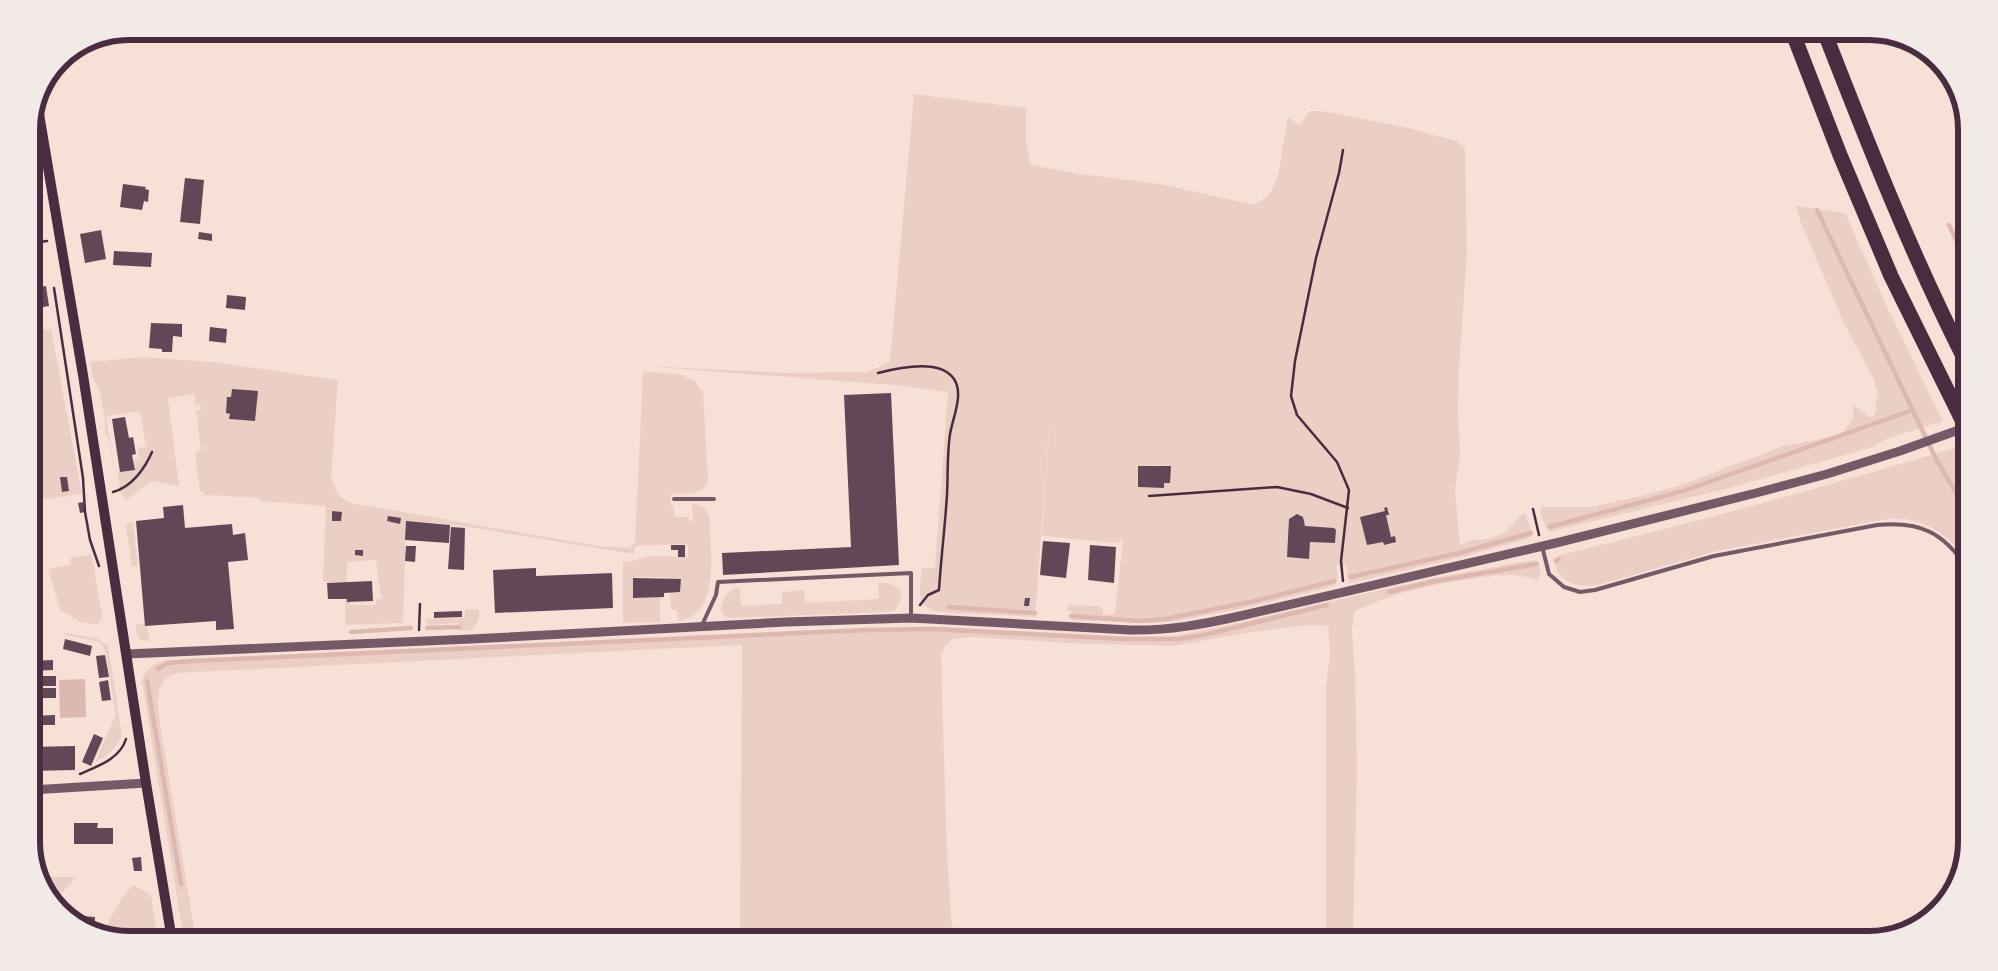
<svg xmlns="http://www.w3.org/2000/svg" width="1998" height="971" font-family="Manrope,sans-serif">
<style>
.green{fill:#ebcfc5;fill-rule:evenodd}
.water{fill:#dcb8b0}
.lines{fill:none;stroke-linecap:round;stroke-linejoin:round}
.stream{stroke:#dcb8b0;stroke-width:4.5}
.building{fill:#644757}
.path{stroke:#4a2c40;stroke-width:2.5}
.service{stroke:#755966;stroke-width:4}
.tertiary{stroke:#755966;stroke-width:9}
.secondary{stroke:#4a2c40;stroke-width:10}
.motorway{stroke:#4a2c40;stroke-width:15}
.rim{fill:none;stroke:#4a2c40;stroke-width:6}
</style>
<rect width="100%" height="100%" fill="#f7e1d7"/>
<g class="green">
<path d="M914,94L1027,108C1025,128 1025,146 1031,165L1081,174L1160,184L1254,205L1269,195L1278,176L1288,117L1300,125L1310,111H1322L1404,127L1457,141L1465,148L1467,252L1459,368L1458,411L1460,453L1455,489L1460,545L1474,539L1481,540L1492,538L1505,532L1523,513L1526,515L1533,535L1527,539L1466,556L1350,583L1347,574L1346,565H1336L1338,578L1335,586L1244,608L1176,621L1154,623L1071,620L1072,611H1068V605L1097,606L1103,609V615L1115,614L1123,539L1117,543L1042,536L1050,418L1035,617L938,612C914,605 920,589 922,568H935L948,392L893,385L641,366L789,373L867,372L890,362ZM1154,465L1171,466L1170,482L1164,483V488L1138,487L1139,466Z"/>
<polygon points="31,170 42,239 31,240"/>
<polygon points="1796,206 1845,213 1888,309 1943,421 1886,439 1873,447 1733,487 1549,532 1541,517 1541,507 1591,507 1645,495 1684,484 1783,446 1836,436 1845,430 1853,418 1853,404 1870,417 1874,416 1877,409 1875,401 1878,395 1874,380 1843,321 1801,223"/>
<polygon points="51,329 82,494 31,501 31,346 38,345 39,330"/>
<path d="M142,357L214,362L338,380L331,478L339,496L351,503L598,546L629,548L635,543L643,372L679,374L697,382L700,390H703L708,480C704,497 685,493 671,494V505L674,506V517H689V521H693L692,505C702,504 705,508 709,516C710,546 722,615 679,621L677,610H671L670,592H680L681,579H663V577H633V597L660,596V622L623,623V562L634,561L648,556L688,557V544L635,546L634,554L468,527L440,523L406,522L403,623L345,625V599H350V605H376V599H381L376,560L347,562V582H323L326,506L261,501V498L204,495L202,491H200L195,452L201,450L196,411L201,410L200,405L195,404L194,394L168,398L179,486L151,481L125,501L124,495H121L117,471L135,469L134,460L140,458L138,448L146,446L140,411L106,416L118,494L108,435H105V421L100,391L94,381L90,362Z"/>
<path d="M1955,448L1967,468V561C1948,533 1922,516 1887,519L1717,551L1598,585C1577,588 1557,583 1554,559L1560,555C1693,523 1824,487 1955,448Z"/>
<polygon points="133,522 138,566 132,567 126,527 128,523"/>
<polygon points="92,554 102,617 97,625 81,622 61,611 48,569 71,564 70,558"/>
<path d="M1533,560L1537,561L1541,575L1537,580C1515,572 1492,576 1469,579C1429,585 1392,593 1355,611L1352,630L1355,673L1357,769L1353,940H1326V686L1330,653L1328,626L1308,625L1253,632L1173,646L1067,643L970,637L953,639L945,645L941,658L947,853L951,917L955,940H740L742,645L176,673C157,681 158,693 158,711L196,940H184L142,681C145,668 155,663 167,660L812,630L945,627L1137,637L1173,636L1210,629L1434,578Z"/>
<path d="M878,583H887L899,588L902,599L895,610L888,612L734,618L726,617L721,611C721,600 726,591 738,587L740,590L741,606L782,604V592L804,590L805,603L879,599Z"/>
<polygon points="465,610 479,610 479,620 472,630 459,631 459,623 427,625 426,619 465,618"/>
<path d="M144,623C148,629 150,633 149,641H141L136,632V625Z"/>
<path d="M69,633L99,639L108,646L122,735C116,749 108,755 95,763L116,714L105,650L100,642L62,634Z"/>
<polygon points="41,877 77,877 54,901 48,896"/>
<polygon points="133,885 151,895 157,938 129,940 102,934 121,899"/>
</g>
<polygon class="water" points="85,679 86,717 60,718 59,680"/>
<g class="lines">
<g class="stream">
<polyline points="1817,210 1937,461 1967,511"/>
<polyline points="1949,225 1967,263"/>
<polyline points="1549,527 1683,491 1913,410"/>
<polyline points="1556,561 1559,559"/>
<polyline points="1350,577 1459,553 1531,533"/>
<polyline points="1389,592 1436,581 1537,564"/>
<polyline points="949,607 1035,613"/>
<polyline points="1071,616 1140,621 1165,619 1250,602 1334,581"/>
<polyline points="427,628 459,627"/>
<polyline points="351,632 411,628"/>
<polyline points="158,669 168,663 192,661 866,630 932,629 1124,639 1179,639 1204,635 1327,605"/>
<polyline points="147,681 181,884"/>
</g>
</g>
<g class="building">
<polygon points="185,178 204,180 200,224 180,222"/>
<polygon points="123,184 146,187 145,189 149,190 148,202 144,201 142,210 120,207"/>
<polygon points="101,230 106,259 85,263 80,234"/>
<polygon points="199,232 212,234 212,241 198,239"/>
<polygon points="114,251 152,253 151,267 113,265"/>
<polygon points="46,286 49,306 31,309 31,288"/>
<polygon points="227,295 246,297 245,310 226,308"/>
<polygon points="151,323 182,324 182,337 173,336 172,352 162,352 162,349 149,348"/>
<polygon points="38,326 43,340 40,340 41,344 31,345 31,327"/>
<polygon points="210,327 227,329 226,343 209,341"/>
<polygon points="232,389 258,391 255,421 229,419 230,414 226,413 227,397 231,397"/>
<polygon points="891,393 899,565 723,575 722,553 851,547 844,395"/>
<polygon points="125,417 129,438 133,437 136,454 132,455 135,470 120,472 112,419"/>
<polygon points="1138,466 1171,466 1170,483 1164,483 1164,488 1138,487"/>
<polygon points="60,477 67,477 69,491 62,492"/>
<polygon points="83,502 85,512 80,513 78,503"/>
<polygon points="183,505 185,528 232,524 233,535 245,533 248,560 228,562 234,629 216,630 216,621 145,626 136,521 164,518 163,507"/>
<polygon points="1387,507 1389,515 1386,515 1391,537 1395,536 1396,542 1384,545 1383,542 1367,545 1360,517 1385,511 1384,508"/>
<polygon points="332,511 342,512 341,521 332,521"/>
<polygon points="1297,514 1303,517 1305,526 1334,528 1336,530 1335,543 1310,542 1309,559 1287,557 1289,519"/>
<polygon points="388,516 401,518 400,524 387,521"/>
<polygon points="406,521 450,525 449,543 405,540"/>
<polygon points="451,527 465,528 464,570 448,569"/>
<polygon points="1043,541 1070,543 1066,578 1040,575"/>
<polygon points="671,545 685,545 685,557 678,557 678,550 671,550"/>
<polygon points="1090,545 1116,547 1114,583 1088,580"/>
<polygon points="406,546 416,546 415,562 405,561"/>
<polygon points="355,550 363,550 363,556 355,555"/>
<polygon points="536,568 536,576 612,573 613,608 495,613 493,570"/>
<polygon points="633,578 681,579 680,592 664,593 664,597 633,598"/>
<polygon points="372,581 373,601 347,602 347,599 328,599 327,583"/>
<polygon points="1025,598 1030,598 1029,606 1024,606"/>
<polygon points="462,611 462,617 434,618 434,612"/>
<polygon points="65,639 92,646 90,656 63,649"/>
<polygon points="105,655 109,677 99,678 96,656"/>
<polygon points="53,660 53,670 31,671 31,661"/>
<rect x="31" y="676" width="25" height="10"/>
<polygon points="108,680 111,700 102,701 99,682"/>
<rect x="31" y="688" width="25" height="10"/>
<polygon points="55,715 55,725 31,725 31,716"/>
<polygon points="94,734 103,738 91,766 82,762"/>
<polygon points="75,746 75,770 31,771 31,747"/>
<polygon points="74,823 98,823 97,828 113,828 113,844 74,844"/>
<polygon points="141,857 142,871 134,871 132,858"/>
<polygon points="70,915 95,917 94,932 86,930"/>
</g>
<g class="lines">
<g class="path">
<polyline points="1343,150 1339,173 1316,258 1295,361 1291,396 1297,415 1337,462 1349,490 1341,561 1343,581"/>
<polyline points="31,243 47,241"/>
<polyline points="54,288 83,478 85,512 90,540 99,566"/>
<path d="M878,373C897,368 940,358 954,379C964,394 953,417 950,434C947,454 948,475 947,495C945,527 941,558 939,590L928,595L920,605"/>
<path d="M113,492C132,487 145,468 152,452"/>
<polyline points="1149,496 1277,487 1311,494 1348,508"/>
<polyline points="1533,509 1539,535"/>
<polyline points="419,630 420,604"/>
<path d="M80,774C98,766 120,759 126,739"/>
</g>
<g class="service">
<polyline points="674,499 714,499"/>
<path d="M1542,546L1549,574L1564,587L1580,592L1595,590L1714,556L1877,525C1920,521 1943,532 1967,568"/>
<polyline points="702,625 716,595 718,582 911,573 911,618"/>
</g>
<g class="tertiary">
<path d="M127,654L471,639L786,622L911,618L1130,630C1168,631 1204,624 1240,616L1556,543L1756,493L1827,474L1900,451L1967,427"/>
<polyline points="31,790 146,783"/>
</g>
<polyline class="secondary" points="37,102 83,375 146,783 172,940"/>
<g class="motorway">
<polyline points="1792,31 1840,155 1891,276 1967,430"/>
<path d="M1824,31C1868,144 1912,256 1967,364"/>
</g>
</g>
<path d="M0 0H1998V971H0ZM129 40H1869A89 89 0 0 1 1958 129V842A89 89 0 0 1 1869 931H129A89 89 0 0 1 40 842V129A89 89 0 0 1 129 40Z" fill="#f1eae7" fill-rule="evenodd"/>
<path class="rim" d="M129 40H1869A89 89 0 0 1 1958 129V842A89 89 0 0 1 1869 931H129A89 89 0 0 1 40 842V129A89 89 0 0 1 129 40Z"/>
</svg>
